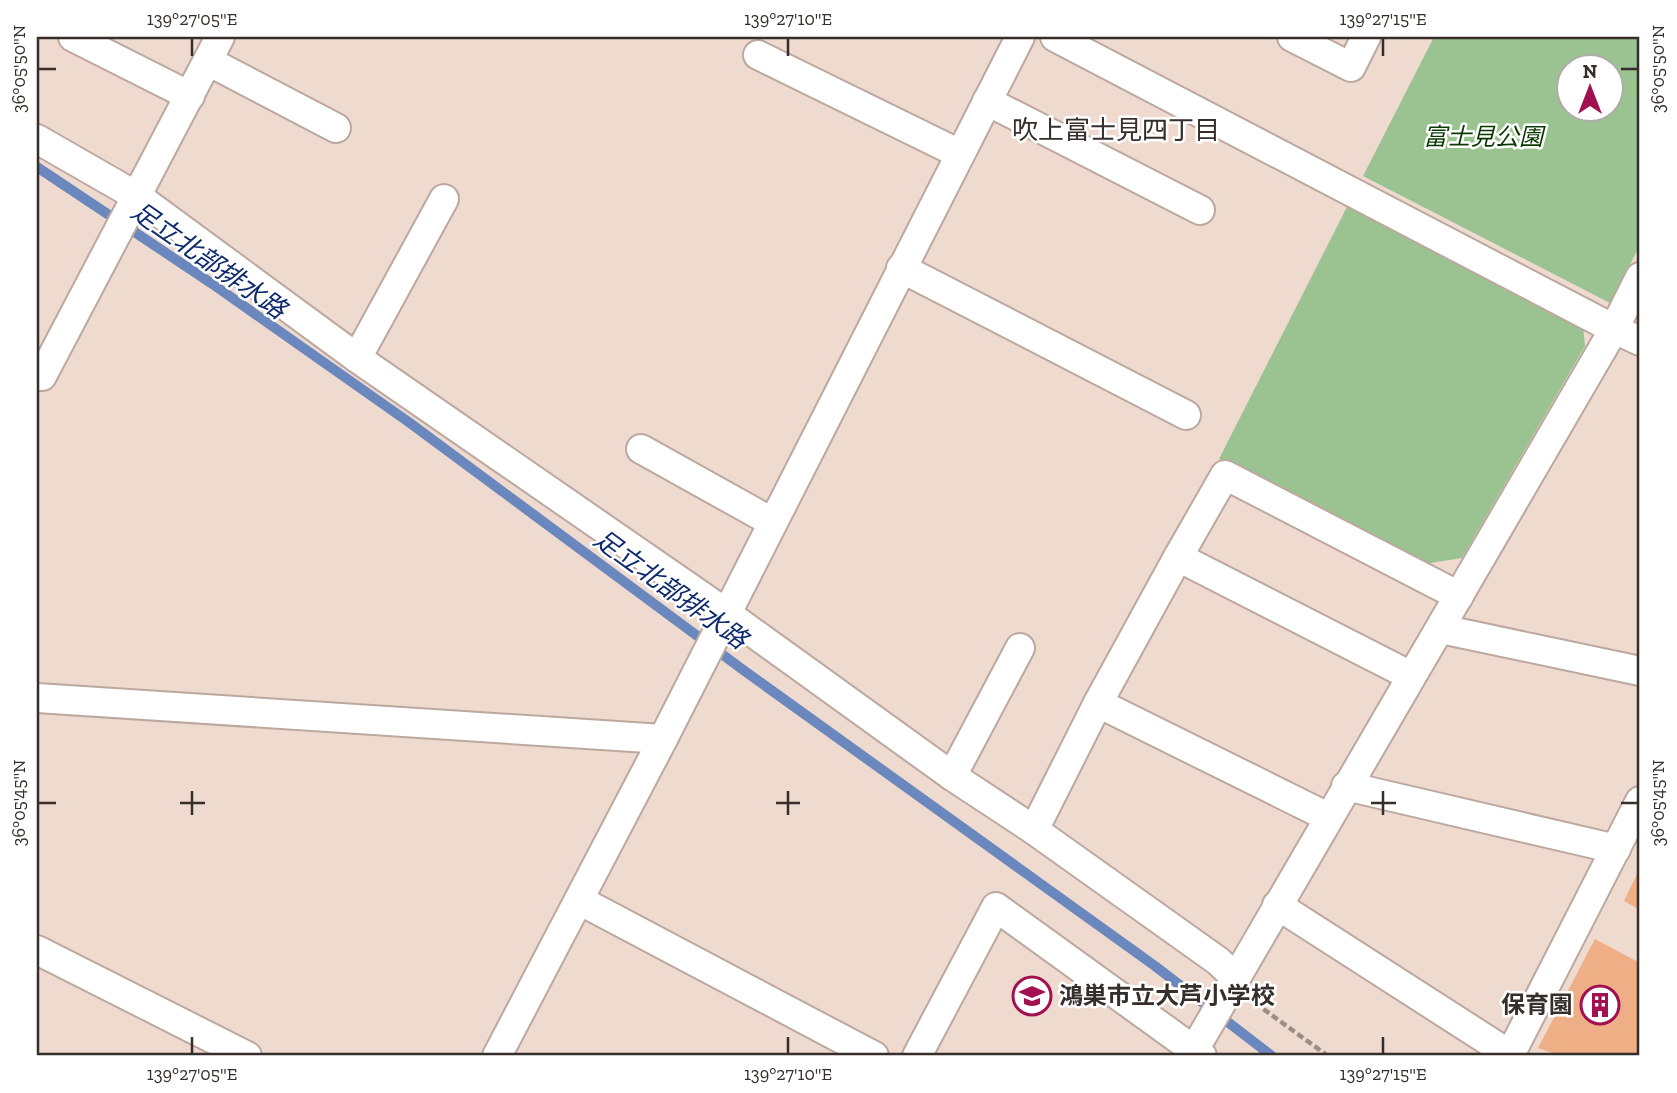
<svg xmlns="http://www.w3.org/2000/svg" width="1677" height="1093" font-family="'Zilla Slab','Noto Sans JP',serif">
<style>
.green{fill:#9ac391;fill-rule:evenodd}
.lines{fill:none;stroke-linecap:round;stroke-linejoin:round}
.stream{stroke:#6a87be;stroke-width:10}
.building{fill:#eeaf87}
.street-casing{stroke:#bca89e;stroke-width:32}
.path{stroke:#9c8d85;stroke-width:4.5;stroke-dasharray:7 3.5;stroke-linecap:butt}
.street{stroke:#fff;stroke-width:28}
.ticks{fill:none;stroke:#362e2a;stroke-width:2.5}
.labels{text-anchor:middle;stroke-width:5;stroke-linejoin:round;paint-order:stroke}
.park-label{font-size:24px;font-style:italic;fill:#093800;stroke:#fff}
.poi-label{font-size:24px;font-weight:bold;fill:#362e2a;stroke:#fff;text-anchor:start}
.neighbourhood-label{font-size:26px;fill:#362e2a;stroke:#fff}
.water-label{font-size:26px;font-style:italic;fill:#0d2b6e;stroke:#fff}
.neatline{fill:none;stroke:#362e2a;stroke-width:2.5}
.ticks-label{font-size:18px;text-anchor:middle;fill:#362e2a}
</style>
<rect width="100%" height="100%" fill="#efdacf"/>
<g class="green">
<path d="M1434,37H1640V245L1610,303L1363,176ZM1568,66H1610V108H1568Z"/>
<polygon points="1351,199 1582,317 1585,346 1462,558 1424,564 1219,459"/>
</g>
<g class="lines">
<polyline class="stream" points="37,167 211,283 410,423 746,672 1155,966 1272,1056"/>
</g>
<g class="building">
<polygon points="1640,868 1640,910 1624,901"/>
<polygon points="1595,939 1640,963 1640,1056 1561,1056 1538,1048"/>
</g>
<g class="lines">
<defs>
<g id="street">
<polyline points="73,37 190,96"/>
<polyline points="1055,37 1614,329 1640,341"/>
<polyline points="1292,37 1351,67 1366,37"/>
<polyline points="758,55 960,154"/>
<polyline points="208,61 336,128"/>
<polyline points="987,101 1200,210"/>
<polyline points="37,139 138,197 357,358 726,613 952,776 1034,830 1218,961 1236,978 1614,329 1640,277"/>
<polyline points="901,268 1186,415"/>
<polyline points="357,358 444,199"/>
<polyline points="37,376 42,376 220,37"/>
<polyline points="641,449 772,522"/>
<polyline points="1178,557 1225,475 1459,596"/>
<polyline points="1441,629 1640,671"/>
<polyline points="37,698 663,739"/>
<polyline points="1098,703 1328,817"/>
<polyline points="952,776 1020,648"/>
<polyline points="1346,786 1616,849"/>
<polyline points="1034,830 1098,703 1178,557 1411,676"/>
<polyline points="579,900 874,1056"/>
<polyline points="1277,905 1512,1056"/>
<polyline points="37,950 247,1056"/>
<polyline points="1194,1050 1236,978"/>
<polyline points="1510,1055 1640,801"/>
<polyline points="497,1056 663,739 1020,37"/>
<polyline points="917,1056 996,907 1202,1056"/>
</g>
</defs>
<use href="#street" class="street-casing"/>
<polyline class="path" points="1255,1003 1328,1056"/>
<use href="#street" class="street"/>
</g>
<path class="ticks" d="M192,38V56M788,38V56M1383,38V56M38,69H56M1621,69H1638M192,791V815M788,791V815M1383,791V815M38,803H56M180,803H205M776,803H800M1371,803H1396M1621,803H1638M192,1037V1054M788,1037V1054M1383,1037V1054"/>
<defs>
<symbol id="school-ring" viewBox="-11 -11 22 22"><circle r="9.5" fill="#fff" stroke="#a31051" stroke-width="1.5"/><path d="M0-5L7-2L0 1L-7-2ZM-4 1L0 2.5L4 1V4Q0 6-4 4Z" fill="#a31051"/></symbol>
<symbol id="building-ring" viewBox="-11 -11 22 22"><circle r="9.5" fill="#fff" stroke="#a31051" stroke-width="1.5"/><path d="M-4-6H4V6H1V3H-1V6H-4ZM-2.5-4.3h1.7v1.8h-1.7ZM.8-4.3h1.7v1.8H.8ZM-2.5-1h1.7V.8h-1.7ZM.8-1h1.7V.8H.8Z" fill="#a31051"/></symbol>
</defs>
<g fill-rule="evenodd">
<use href="#school-ring" x="1010" y="974" width="44" height="44"/>
<use href="#building-ring" x="1578" y="983" width="44" height="44"/>
</g>
<g class="labels">
<g class="park-label">
<text x="1483" y="145">富士見公園</text>
</g>
<g class="poi-label">
<text x="1059" y="1004">鴻巣市立大芦小学校</text>
<text x="1573" y="1013" text-anchor="end">保育園</text>
</g>
<g class="neighbourhood-label">
<text x="1116" y="139">吹上富士見四丁目</text>
</g>
<g class="water-label">
<text transform="translate(209 260) rotate(35)" y="9">足立北部排水路</text>
<text transform="translate(671 589) rotate(36)" y="9">足立北部排水路</text>
</g>
</g>
<rect width="1677" height="1093" fill="none" stroke="#ffffff" stroke-width="77"/>
<g transform="translate(1590 88)"><circle r="33" fill="#ffffff" stroke="#afabaa" stroke-width="2"/>
<path d="M0-5L12 26L0 18L-12 26Z" fill="#a31051"/>
<text y="-10" font-size="19" font-weight="bold" text-anchor="middle" fill="#362e2a">N</text>
</g>
<rect x="38" y="38" width="1600" height="1016" class="neatline"/>
<g class="ticks-label">
<text x="192" y="25">139°27'05"E</text>
<text x="788" y="25">139°27'10"E</text>
<text x="1383" y="25">139°27'15"E</text>
<text transform="translate(19 69) rotate(-90)" y="6">36°05'50"N</text>
<text transform="translate(1658 69) rotate(-90)" y="6">36°05'50"N</text>
<text transform="translate(19 803) rotate(-90)" y="6">36°05'45"N</text>
<text transform="translate(1658 803) rotate(-90)" y="6">36°05'45"N</text>
<text x="192" y="1080">139°27'05"E</text>
<text x="788" y="1080">139°27'10"E</text>
<text x="1383" y="1080">139°27'15"E</text>
</g>
</svg>
